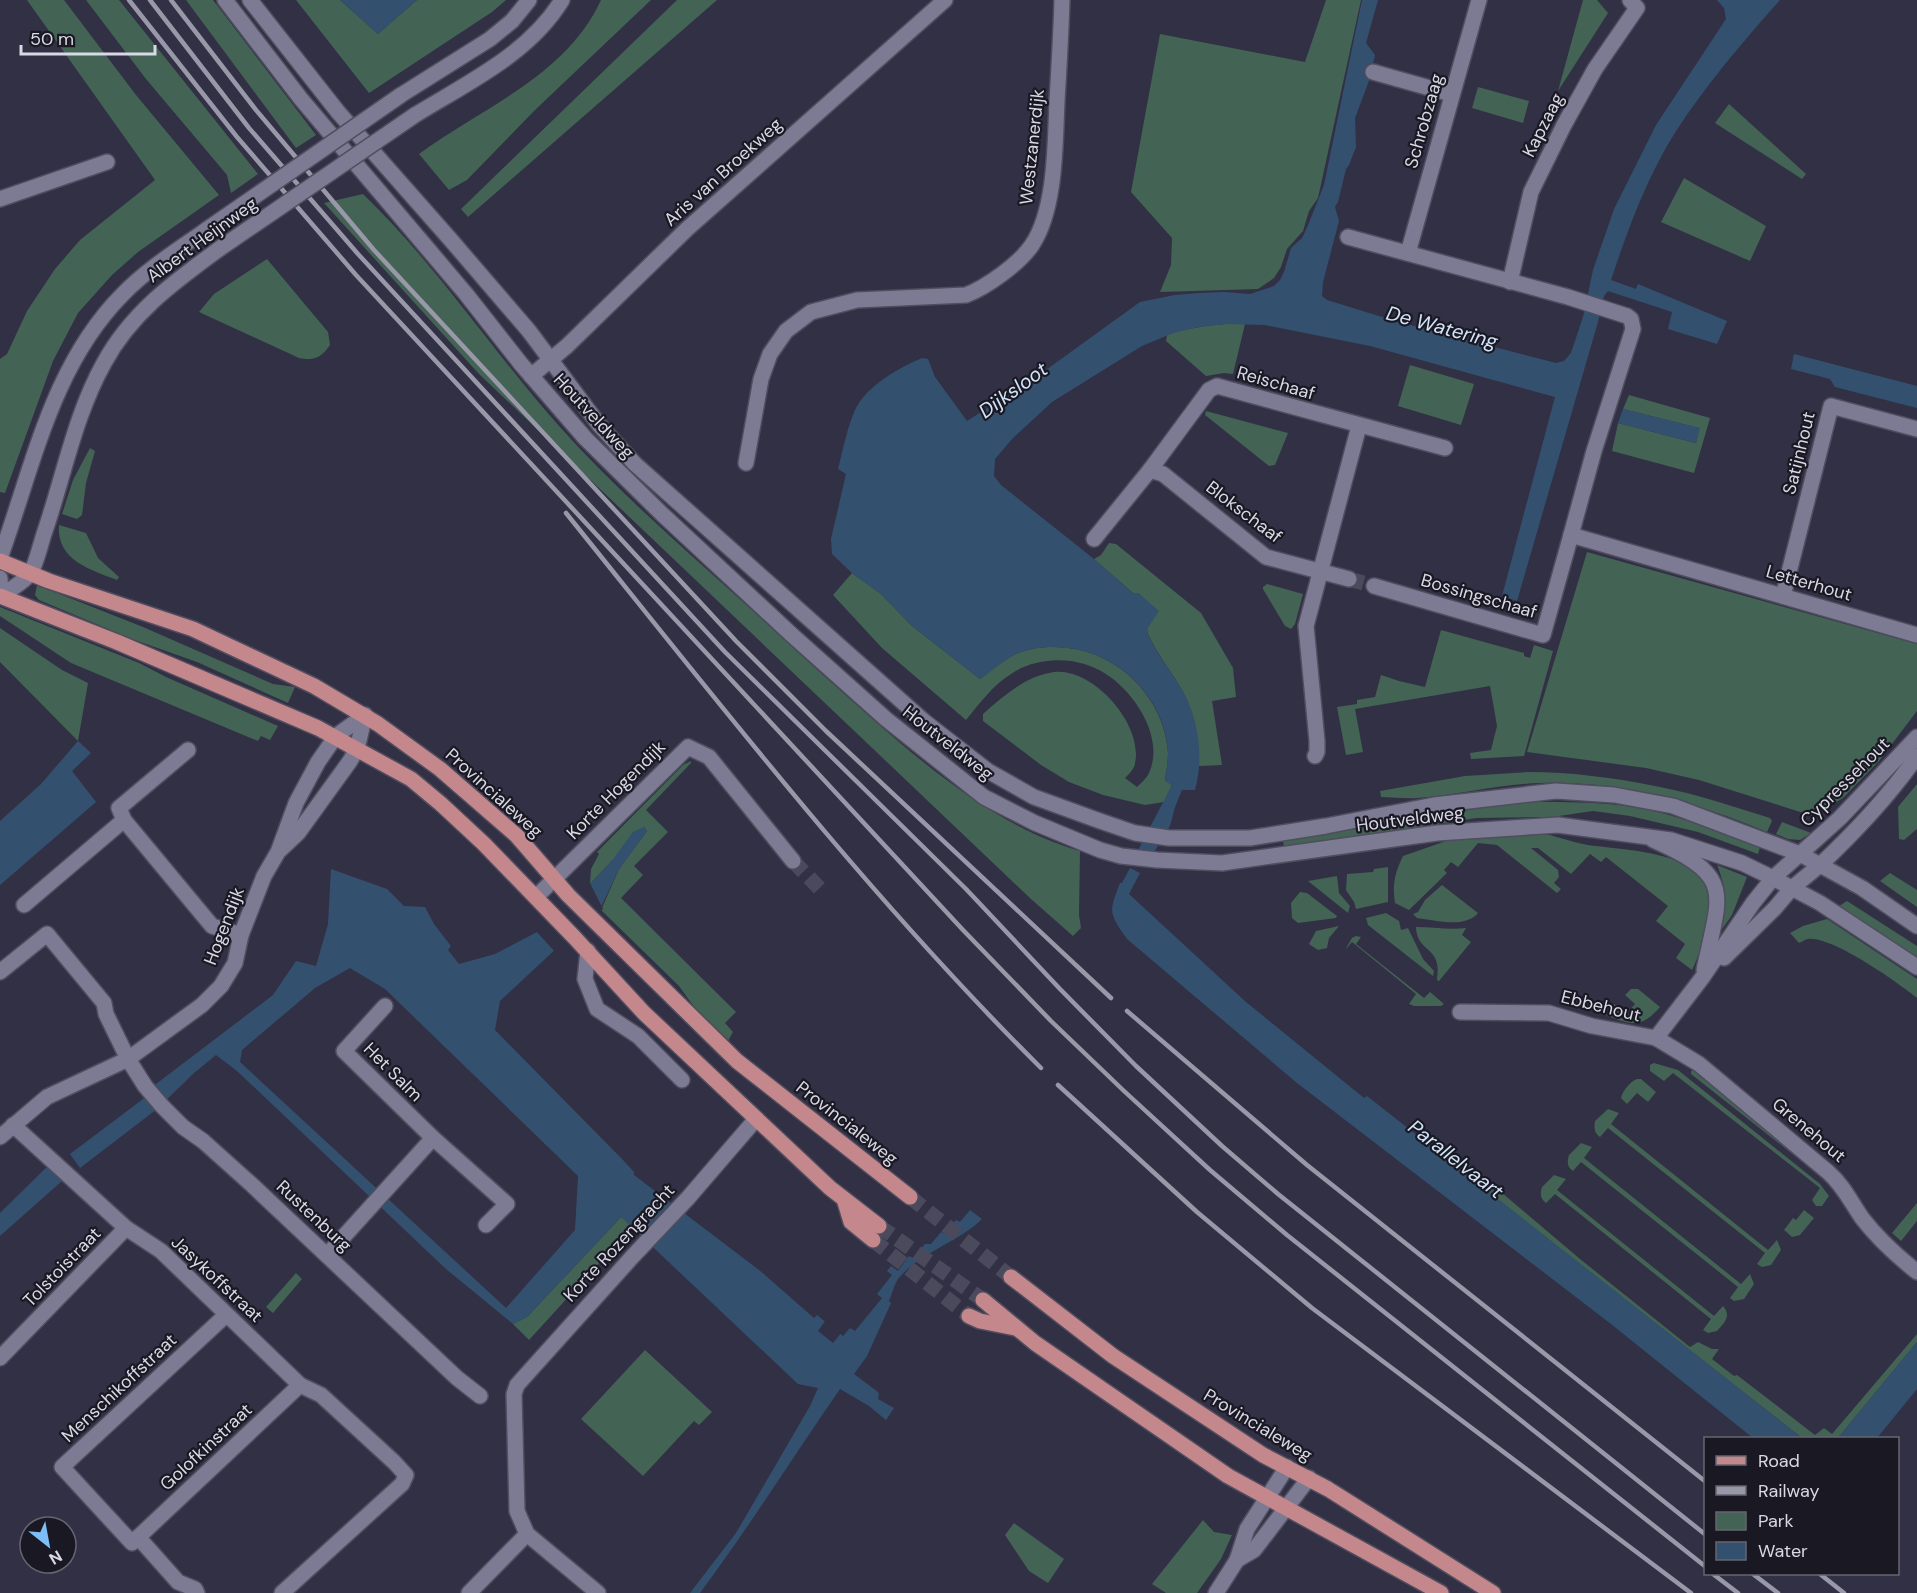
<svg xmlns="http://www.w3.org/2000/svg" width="1917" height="1593" font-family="'DM Sans',sans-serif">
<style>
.green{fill:#436354}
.water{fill:#33516f;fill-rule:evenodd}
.pier{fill:#323044}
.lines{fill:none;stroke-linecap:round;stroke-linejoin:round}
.street-tunnel{stroke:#4b495c;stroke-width:15;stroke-dasharray:15 8;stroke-linecap:butt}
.primary-tunnel{stroke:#4b495c;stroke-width:15;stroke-dasharray:15 8;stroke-linecap:butt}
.street-casing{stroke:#4f4d5e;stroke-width:18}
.secondary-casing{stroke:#4f4d5e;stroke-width:18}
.primary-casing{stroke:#4f4d5e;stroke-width:18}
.street{stroke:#7d7b93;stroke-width:15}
.secondary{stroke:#7d7b93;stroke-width:15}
.primary{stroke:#c4888c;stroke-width:15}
.rail{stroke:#9998a8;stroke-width:4.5}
.secondary-bridge-casing{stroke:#4f4d5e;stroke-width:18;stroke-linecap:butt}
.secondary-bridge{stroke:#7d7b93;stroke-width:15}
.labels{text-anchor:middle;stroke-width:4.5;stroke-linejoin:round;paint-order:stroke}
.street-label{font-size:18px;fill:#d9d8e5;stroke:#1a1923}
.water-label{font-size:20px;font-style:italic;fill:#d1e5fa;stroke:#1a1923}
</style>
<rect width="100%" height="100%" fill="#323044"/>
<g class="green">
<polygon points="27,0 64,0 136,95 219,195 138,252 112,275 78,313 53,361 5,493 0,492 0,359 7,354 27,311 55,269 80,240 155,180"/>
<polygon points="86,0 119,0 258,174 231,193 227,175 146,79"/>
<polygon points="186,0 213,0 316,135 296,148"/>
<polygon points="296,0 340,0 378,34 417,0 506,0 492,12 369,93"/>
<path d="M601,0H651L535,110L467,180L449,190L419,154C483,107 566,76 601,0Z"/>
<polygon points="677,0 717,0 468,217 461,209"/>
<polygon points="1326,0 1361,0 1318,198 1309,211 1303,231 1287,249 1281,267 1274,278 1258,289 1160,292 1171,265 1172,238 1131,192 1160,34 1305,62"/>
<polygon points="1583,0 1597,0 1608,13 1558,91"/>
<polygon points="1478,87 1529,101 1523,123 1472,108"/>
<polygon points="1729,104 1806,174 1802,179 1715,123"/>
<polygon points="1684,178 1766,226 1750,261 1661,222"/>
<path d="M363,194C436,264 492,351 560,427C619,493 687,551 753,611C794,649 835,686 877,723C937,775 1003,829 1080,851L1079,915L1081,928L1073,936L1031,899L479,374L324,203Z"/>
<path d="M267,259L328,332L330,345C321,358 314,361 299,358L199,312L214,294Z"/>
<path d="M1225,324H1245L1233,374L1224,373L1206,376L1166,341L1167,335C1186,328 1205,326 1225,324Z"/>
<polygon points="1410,365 1474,384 1461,425 1398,406"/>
<polygon points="1629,395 1710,418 1694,473 1612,451 1618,423 1696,443 1699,428 1623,409"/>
<polygon points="1206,411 1288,433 1275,465 1269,466 1205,415"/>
<polygon points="90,448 95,451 86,483 82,515 77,519 62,514 73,480"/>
<path d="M59,525L86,533L98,558L119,577L117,580C91,570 56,560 59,525Z"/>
<path d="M1109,543L1116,544L1201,613L1233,668L1236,697L1212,701L1222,765L1199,766C1199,740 1195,713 1182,690C1171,671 1157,654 1148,634L1147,629L1158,611L1138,593H1133L1094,559L1101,555Z"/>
<polygon points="1587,552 1917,644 1917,711 1879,761 1843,798 1813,816 1699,780 1646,768 1527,752"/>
<path d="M852,573L881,594L912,626L980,679C991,671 1002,661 1014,655C1031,647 1050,646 1068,648C1120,654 1165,699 1168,753C1168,762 1166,772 1165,780L1172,785L1164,802L1145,805L1103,795L1069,782L1041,765L983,721V714C1004,696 1025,676 1054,672C1094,667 1147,728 1134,767C1132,771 1128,775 1125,778L1137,787C1141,783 1147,778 1149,773C1166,736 1131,686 1099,670C1072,656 1036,657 1011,674C992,686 980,703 966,720L882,648L833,595Z"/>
<polygon points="1267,584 1303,594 1295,624 1291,629 1285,626 1263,589 1263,587"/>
<polygon points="37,585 143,627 273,684 295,687 288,703 197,662 132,639 39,600 35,595"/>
<polygon points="0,607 139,663 166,677 278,726 270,740 261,736 258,741 71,663 0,616"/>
<polygon points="0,628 62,670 88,683 78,741 0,662"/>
<polygon points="1441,630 1524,653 1524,656 1530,658 1534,645 1553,651 1524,756 1471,759 1470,753 1491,750 1497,726 1490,686 1355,709 1363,752 1346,755 1337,707 1357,704 1357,700 1375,697 1381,675 1399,681 1425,687"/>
<polygon points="691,761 691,763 646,810 668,832 634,866 643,875 621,898 736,1012 725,1023 733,1032 728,1041 702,1018 679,986 601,910 619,869 647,831 644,827 590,884 591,869 599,854 597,852 683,765"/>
<path d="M1528,772C1572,772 1616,778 1660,787C1697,794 1734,807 1770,818L1772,821L1767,832C1692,801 1622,781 1541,783C1499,784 1459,795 1418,798C1406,799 1393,797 1381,797L1380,791L1465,776Z"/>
<polygon points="1917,784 1917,829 1904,840 1899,839 1898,807"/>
<path d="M1518,802C1556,802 1595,801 1633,807C1677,814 1719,832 1760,847L1758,854L1698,832L1630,816L1593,811L1552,817L1476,818L1284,849L1283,840Z"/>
<polygon points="1782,822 1811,833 1800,840 1788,839 1776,834"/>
<path d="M1538,833C1555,835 1571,842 1588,845C1622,850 1702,851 1709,893C1711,904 1709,915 1706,925C1703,941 1699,956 1692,970L1676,958L1685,944L1656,921L1668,906L1606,857L1601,862L1590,854L1571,874L1538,848H1531L1558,870L1559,877L1554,883L1561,889L1557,893L1497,845L1478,843L1458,867L1451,862L1444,870L1447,873L1409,910L1395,903C1392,885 1395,872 1403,856L1446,841L1483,836Z"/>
<path d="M1717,865L1747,877L1732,915L1716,938C1727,909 1729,895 1717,865Z"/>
<polygon points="1388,867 1388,902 1356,909 1354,902 1346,890 1347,874 1373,872 1374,869"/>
<polygon points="1890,873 1917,890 1917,907 1880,881"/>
<polygon points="1337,876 1339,893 1350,906 1348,913 1308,881"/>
<path d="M1442,885L1478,913C1465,929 1434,920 1417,918L1413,914L1418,912L1425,900Z"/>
<polygon points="1300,892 1307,893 1337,916 1336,918 1298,923 1292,918 1291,903"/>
<polygon points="1847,901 1917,946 1917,958 1839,906"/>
<polygon points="1386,913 1399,921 1401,930 1408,928 1423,959 1434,971 1433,976 1368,925 1366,918"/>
<path d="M1827,919L1917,979V998C1897,982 1832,936 1808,939C1805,939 1802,942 1799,943L1790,933L1803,926Z"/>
<polygon points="1339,926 1329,938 1327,948 1318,950 1309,944 1316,931"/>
<path d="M1416,927C1433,927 1449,930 1466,928L1462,935L1471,942L1439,981L1437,980C1443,945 1417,954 1416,927Z"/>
<polygon points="1356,936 1361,937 1356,944 1424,998 1430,992 1444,1004 1441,1006 1414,1006 1409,1004 1416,994 1352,942 1345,950 1352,938"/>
<path d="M1631,989H1638L1660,1007C1641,1029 1630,1025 1606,1015L1614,1004L1627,1013L1635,1004L1625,995Z"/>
<polygon points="1654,1063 1678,1070 1820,1184 1829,1196 1822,1206 1816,1206 1812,1200 1820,1188 1673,1073 1664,1081 1650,1071 1650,1065"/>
<polygon points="1694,1070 1817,1168 1814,1171 1691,1074 1691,1071"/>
<path d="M1637,1079H1641L1656,1092L1648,1102L1637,1093L1627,1104L1621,1098C1623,1090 1630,1082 1637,1079Z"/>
<path d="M1608,1109L1619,1113L1611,1124L1768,1250L1777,1240L1781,1250L1771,1265L1762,1267L1757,1264L1765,1253L1608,1128L1600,1137C1594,1133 1594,1128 1595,1121Z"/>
<path d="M1581,1143L1592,1147L1584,1158L1741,1284L1750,1274L1754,1284L1744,1299L1734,1301L1730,1298L1738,1287L1581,1162L1573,1171C1567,1167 1567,1162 1569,1155Z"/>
<polygon points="1469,1165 1580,1259 1690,1347 1698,1342 1712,1349 1719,1349 1712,1359 1734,1376 1737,1375 1815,1435 1824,1428 1832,1434 1917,1334 1917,1342 1838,1438 1802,1438 1464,1173"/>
<path d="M1554,1175L1566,1179L1557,1190L1714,1316L1723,1306C1732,1316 1724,1323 1717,1331L1708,1333L1703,1330L1711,1319L1555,1194L1546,1203C1540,1198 1540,1194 1542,1187Z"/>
<polygon points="1917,1203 1917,1221 1901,1241 1892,1233"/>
<polygon points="1804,1210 1814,1218 1800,1235 1792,1237 1784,1230 1793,1218 1796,1220"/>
<polygon points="621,1217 633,1226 529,1340 513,1324 527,1317"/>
<polygon points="296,1273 302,1279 273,1313 266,1307"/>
<polygon points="645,1350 712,1412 699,1425 694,1421 643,1476 581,1419"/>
<polygon points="1203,1520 1214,1532 1232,1535 1221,1559 1197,1593 1166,1593 1152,1584"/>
<polygon points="1014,1523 1064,1559 1048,1583 1029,1571 1005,1535"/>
</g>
<g class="water">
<polygon points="340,0 417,0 378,34"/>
<path d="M1362,0H1378L1366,43L1375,55L1370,78L1355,118L1356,147L1349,165L1346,169L1338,202L1335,207L1339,221L1323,282L1322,296L1327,300L1395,321L1556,363L1564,361L1571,353L1583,317L1593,270L1614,209L1656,125L1726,19L1724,8L1717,0H1780C1740,45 1690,103 1661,157C1640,196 1625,238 1611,280L1636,289L1638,284L1727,321L1717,344L1668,329L1672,312L1608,291L1604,296L1598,322L1517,601L1502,596L1555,397L1370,346L1265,325L1225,324L1199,327L1173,333L1142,346L1052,402L1013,438L995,459L994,476L1001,485L1094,559L1133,593H1138L1159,611L1147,629L1148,634C1157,655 1171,671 1182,690C1199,719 1204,758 1195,790H1182L1175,807L1170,826L1148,862L1134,858L1172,785L1165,781C1166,772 1168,762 1168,753C1166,699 1120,654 1068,648C1051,646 1031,647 1014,655C1002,661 991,672 980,679L912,626L881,594L852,573L832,554L831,539L846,474L838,469C843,450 847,428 855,410C867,385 899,368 922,358L928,359L935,377L967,421L1032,380L1140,302L1175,295L1199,293L1224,292L1250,294L1274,286L1280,280L1284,272L1291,248L1302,238L1306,230L1324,185Z"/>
<polygon points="1794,354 1917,386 1917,408 1835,387 1830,379 1791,369"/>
<polygon points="1623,409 1700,428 1696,443 1618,423"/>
<polygon points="78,741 91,753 72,771 96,802 0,885 0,821 41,784"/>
<path d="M644,827L647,831L619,869L601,907L500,1001L495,1030L623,1160L634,1172V1175L759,1270L814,1318L817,1315L843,1336L850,1328L855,1331L882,1298L877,1294L892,1275L887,1271L891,1266L898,1271L909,1256L913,1258L925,1244H931L941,1232L945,1234L956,1220L960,1222L970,1210L982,1219C959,1242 919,1253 898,1279C894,1285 892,1294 889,1301L891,1303L867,1356L854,1374L878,1392L879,1394L878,1399L894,1408L886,1420L869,1406L840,1389C793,1457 749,1527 700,1593H690L736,1533L810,1406L818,1388L798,1384L621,1217L527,1317L513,1324L446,1269L237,1071L216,1055L194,1073L157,1109L80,1168L70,1154L147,1096L156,1084L273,995L296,961L316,966L328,924L331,869L387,889L404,906L425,907L434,924L451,946L448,950L459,964L495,954L537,932L590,884L611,862L633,832ZM350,968L385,989L578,1176L575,1230L506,1308L240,1062L242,1050L315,988Z"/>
<path d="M1130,868L1140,873L1129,894L1246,1002L1364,1098L1367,1096L1802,1438H1753L1611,1324L1297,1083L1127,939C1108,912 1109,912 1120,883H1122Z"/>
<polygon points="55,1159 71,1173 0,1236 0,1213"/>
<polygon points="1917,1342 1917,1389 1877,1438 1838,1438"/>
</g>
<g class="pier">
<polygon points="589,881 603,909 556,953 535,930"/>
<polygon points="825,1321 841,1333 833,1343 818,1331"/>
</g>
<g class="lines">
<g class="street-tunnel">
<polyline points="1349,579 1374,586"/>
<polyline points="793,861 823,892"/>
</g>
<g class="primary-tunnel">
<polyline points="910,1197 1011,1277"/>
<polyline points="879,1226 983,1300"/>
<polyline points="873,1240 969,1316"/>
</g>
<defs>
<g id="street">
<polyline points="1373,72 1451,94"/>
<polyline points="0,199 107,162"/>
<polyline points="1348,237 1568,297 1627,316 1631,319 1633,329 1594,451 1571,535"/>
<polyline points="1408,253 1479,0"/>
<polyline points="1510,282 1531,192 1564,125 1595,69 1637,8 1630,0"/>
<path d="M746,463L761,379L770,354L786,331L811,312L857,300L966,295C987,287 1020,263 1032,245C1056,209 1055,144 1057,101C1059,67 1061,34 1062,0"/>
<polyline points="1150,470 1163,474 1266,557 1349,579"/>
<polyline points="1094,539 1150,470 1209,390 1217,386 1445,448"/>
<polyline points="1374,586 1543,635 1571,535 1917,635"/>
<polyline points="1783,596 1831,406 1917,429"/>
<polyline points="188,750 119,808 124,820 212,926 241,935"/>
<polyline points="1315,756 1317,752 1317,741 1306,626 1359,426"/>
<path d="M1653,840C1736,877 1720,892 1704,970"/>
<polyline points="280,850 298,833 350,761 357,749 365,715"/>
<polyline points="1800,854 1840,818 1917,737"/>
<path d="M1820,865C1856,831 1889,796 1917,756"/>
<polyline points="536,897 688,747 709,757 793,861"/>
<polyline points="24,905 124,820"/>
<polyline points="588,951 585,979 597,1009 638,1036 682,1080"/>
<polyline points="1724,958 1775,908 1792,888"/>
<polyline points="0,972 47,934 104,1003 106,1014 128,1059 145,1086 162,1106 183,1127 203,1141 251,1184 457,1378 480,1396"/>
<polyline points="385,1006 344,1051 433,1138 507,1204 486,1225"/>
<path d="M1460,1012L1549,1013L1592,1026L1656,1038L1699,1064L1828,1172C1843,1185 1851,1202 1862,1218C1878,1239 1897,1256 1917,1272"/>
<polyline points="1656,1038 1702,978 1753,903 1773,878"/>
<polyline points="13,1125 126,1228 161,1251 300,1385 321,1395 394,1462 406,1475 402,1484 282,1593"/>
<polyline points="0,1137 47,1097 128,1059 202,1005 221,986 235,963 241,935 264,876 278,852 296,803 318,762 336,736 365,715"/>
<polyline points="327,1255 433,1138"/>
<polyline points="226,1315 62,1467 132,1543 300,1385"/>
<polyline points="0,1358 126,1228"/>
<polyline points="138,1537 178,1582 195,1589 197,1593"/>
<polyline points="469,1593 527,1534"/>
<polyline points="598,1593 527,1534 517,1511 514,1394 517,1385 633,1256 688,1198 756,1119"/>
</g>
<g id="secondary">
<polyline points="225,0 301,99 466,294 521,364 585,438 662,514 792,635 886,719 984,797 1035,823 1100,850 1121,856 1157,860 1222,863 1437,833 1558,825 1671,840 1742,863 1773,878 1820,903 1917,967"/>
<polyline points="250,0 338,112 450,239 529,331 600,426 635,464 925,722 988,771 1034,797 1100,821 1135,833 1169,838 1250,838 1326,826 1434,805 1556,791 1614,795 1673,806 1800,854 1862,888 1917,926"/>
<polyline points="401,95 490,39 512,21 529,0"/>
<path d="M415,115C467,83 529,54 562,0"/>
<polyline points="531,376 567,346 687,229 945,0"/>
<path d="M0,558C33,467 52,365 123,294C147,269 178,250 206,230"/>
<polyline points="0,578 1,596"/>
<path d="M1,596C10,590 23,582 30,574C36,565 41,542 45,531C64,475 75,415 104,363C131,313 174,282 219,249"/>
<polyline points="1773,878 1800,854"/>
<polyline points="1792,888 1820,865"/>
<polyline points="1237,1560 1254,1550 1309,1478"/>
<polyline points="1216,1593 1237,1560 1247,1529 1287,1467"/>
</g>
<g id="primary">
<polyline points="0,561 49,581 193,629 314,686 378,724 440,769 517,836 568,895 737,1061 910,1197"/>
<polyline points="0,596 117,642 318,728 411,779 441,804 484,844 574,937 644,1013 830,1188 879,1226"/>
<polyline points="844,1199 851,1222 873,1240"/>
<polyline points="1011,1277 1113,1356 1263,1455 1328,1489 1493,1593"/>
<polyline points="983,1300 1035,1343 1228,1476 1441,1593"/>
<polyline points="969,1316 980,1321 1015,1328"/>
</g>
</defs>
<use href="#street" class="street-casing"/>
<use href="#secondary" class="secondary-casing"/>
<use href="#primary" class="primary-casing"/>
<use href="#street" class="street"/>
<use href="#secondary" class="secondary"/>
<use href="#primary" class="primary"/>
<g class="rail">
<polyline points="129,0 237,137 356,275 963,930 1051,1021 1124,1091 1210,1170 1287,1235 1706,1567"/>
<polyline points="150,0 249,128 358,254 725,652 966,889 1060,989 1136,1066 1222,1146 1278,1194 1706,1535"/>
<polyline points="171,0 256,110 374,250 736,641 826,731 1111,998"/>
<path d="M566,513C719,703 868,896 1041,1068"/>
<polyline points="1127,1011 1307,1165 1706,1482"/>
<polyline points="1058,1085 1197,1212 1312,1308 1691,1593"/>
<polyline points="1713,1574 1738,1593"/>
<polyline points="1753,1574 1778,1593"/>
<polyline points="1820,1574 1844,1593"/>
</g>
<defs>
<g id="secondary-bridge">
<polyline points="206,230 401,95"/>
<polyline points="219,249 415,115"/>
</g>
</defs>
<use href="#secondary-bridge" class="secondary-bridge-casing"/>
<use href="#secondary-bridge" class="secondary-bridge"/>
</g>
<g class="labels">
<g class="street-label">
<text transform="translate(1424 121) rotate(-74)" y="6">Schrobzaag</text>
<text transform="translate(1543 125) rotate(-63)" y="6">Kapzaag</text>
<text transform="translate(1032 147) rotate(-84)" y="6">Westzanerdijk</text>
<text transform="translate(723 172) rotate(-42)" y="6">Aris van Broekweg</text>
<text transform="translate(202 240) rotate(-36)" y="6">Albert Heijnweg</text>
<text transform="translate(1276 383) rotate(16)" y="6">Reischaaf</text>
<text transform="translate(594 416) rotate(47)" y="6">Houtveldweg</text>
<text transform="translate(1799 453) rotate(-76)" y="6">Satijnhout</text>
<text transform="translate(1244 512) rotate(37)" y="6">Blokschaaf</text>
<text transform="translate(1809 583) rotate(16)" y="6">Letterhout</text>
<text transform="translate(1479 596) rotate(16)" y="6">Bossingschaaf</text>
<text transform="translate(948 743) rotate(38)" y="6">Houtveldweg</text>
<text transform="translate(1845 782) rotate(-45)" y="6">Cypressehout</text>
<text transform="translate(616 790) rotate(-45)" y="6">Korte Hogendijk</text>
<text transform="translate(494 793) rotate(42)" y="6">Provincialeweg</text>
<text transform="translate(1410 819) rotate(-7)" y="6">Houtveldweg</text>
<text transform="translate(224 926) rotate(-69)" y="6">Hogendijk</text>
<text transform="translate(1601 1006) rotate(14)" y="6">Ebbehout</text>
<text transform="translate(393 1072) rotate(45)" y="6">Het Salm</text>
<text transform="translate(847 1123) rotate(38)" y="6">Provincialeweg</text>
<text transform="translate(1809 1130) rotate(40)" y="6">Grenehout</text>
<text transform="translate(314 1216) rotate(43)" y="6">Rustenburg</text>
<text transform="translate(619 1243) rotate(-47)" y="6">Korte Rozengracht</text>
<text transform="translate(62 1267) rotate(-46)" y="6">Tolstoistraat</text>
<text transform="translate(217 1279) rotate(43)" y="6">Jasykoffstraat</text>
<text transform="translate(119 1388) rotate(-43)" y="6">Menschikoffstraat</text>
<text transform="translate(1258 1425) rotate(31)" y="6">Provincialeweg</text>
<text transform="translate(206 1447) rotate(-43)" y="6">Golofkinstraat</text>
</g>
<g class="water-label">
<text transform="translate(1442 327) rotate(15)" y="7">De Watering</text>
<text transform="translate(1013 390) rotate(-36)" y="7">Dijksloot</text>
<text transform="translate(1456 1159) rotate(38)" y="7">Parallelvaart</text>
</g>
</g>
<rect x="1704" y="1437" width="195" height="138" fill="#1a1923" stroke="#666571" stroke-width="1.5"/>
<rect x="1716" y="1456" width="30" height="9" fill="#c4888c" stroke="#666571" stroke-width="1.5"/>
<text x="1758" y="1467" font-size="18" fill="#d9d8e5">Road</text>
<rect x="1716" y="1486" width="30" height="9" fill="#9998a8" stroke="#666571" stroke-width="1.5"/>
<text x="1758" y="1497" font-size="18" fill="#d9d8e5">Railway</text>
<rect x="1716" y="1512" width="30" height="18" fill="#436354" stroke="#666571" stroke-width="1.5"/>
<text x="1758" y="1527" font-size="18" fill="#d9d8e5">Park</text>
<rect x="1716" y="1542" width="30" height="18" fill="#33516f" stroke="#666571" stroke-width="1.5"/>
<text x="1758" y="1557" font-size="18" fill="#d9d8e5">Water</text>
<g transform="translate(48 1545) rotate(149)"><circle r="28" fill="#1a1923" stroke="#666571" stroke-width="1.5"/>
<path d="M0-4.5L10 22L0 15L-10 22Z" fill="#7bbef8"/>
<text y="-9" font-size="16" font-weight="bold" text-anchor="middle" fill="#d9d8e5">N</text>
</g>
<path d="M21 45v9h134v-9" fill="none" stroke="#d9d8e5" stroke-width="3"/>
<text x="30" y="45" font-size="18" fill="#d9d8e5" stroke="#1a1923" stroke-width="4.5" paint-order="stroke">50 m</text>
</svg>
